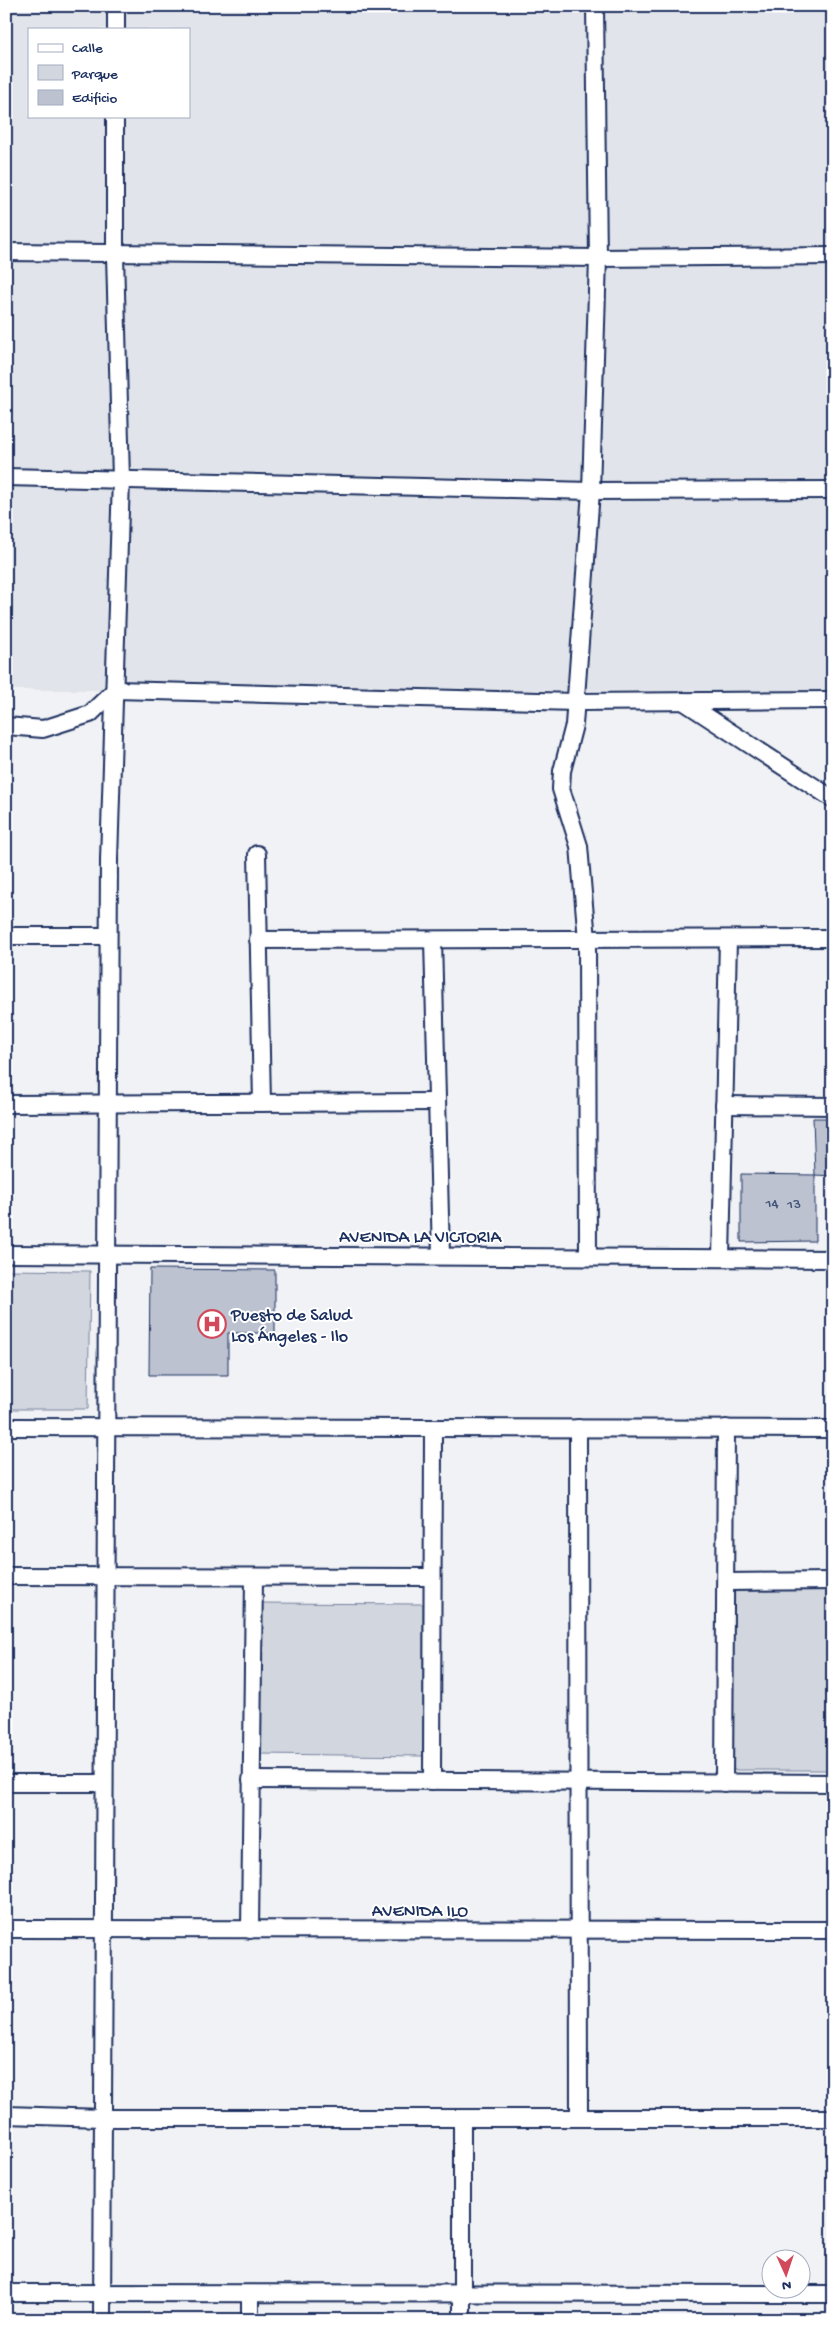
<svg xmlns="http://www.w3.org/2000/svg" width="839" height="2326" font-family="'Gochi Hand',sans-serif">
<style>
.built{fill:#e1e4ea;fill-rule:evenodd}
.green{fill:#d2d6df;stroke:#76829e}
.building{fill:#bcc2d0;stroke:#1b2f5e}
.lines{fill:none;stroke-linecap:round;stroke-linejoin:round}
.minor-casing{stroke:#1b2f5e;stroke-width:20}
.minor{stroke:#fff;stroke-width:16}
.labels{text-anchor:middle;stroke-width:4;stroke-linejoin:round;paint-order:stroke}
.number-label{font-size:15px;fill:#43547a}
.street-label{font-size:18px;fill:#1b2f5e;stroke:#fff}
.poi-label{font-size:18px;fill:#1b2f5e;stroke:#fff;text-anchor:start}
</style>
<rect width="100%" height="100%" fill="#f1f2f5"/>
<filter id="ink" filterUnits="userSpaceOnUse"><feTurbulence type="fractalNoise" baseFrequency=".02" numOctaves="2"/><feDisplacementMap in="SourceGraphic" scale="10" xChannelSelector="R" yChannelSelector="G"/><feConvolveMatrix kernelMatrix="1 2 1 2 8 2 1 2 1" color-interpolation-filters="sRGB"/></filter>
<g filter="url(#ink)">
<path class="built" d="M6,6H833V691L6,690ZM29,29H189V116H29Z"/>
<g class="green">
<polygon points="6,1270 90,1271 88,1409 6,1409"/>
<polygon points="833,1590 833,1770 732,1770 733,1591"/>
<polygon points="262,1603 423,1604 423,1756 259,1754"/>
</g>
<g class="building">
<polygon points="813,1118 833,1118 833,1176 815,1175"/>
<polygon points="741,1174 815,1175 815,1241 741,1242"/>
<polygon points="150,1269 275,1270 275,1333 228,1333 228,1375 149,1375"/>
</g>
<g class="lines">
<defs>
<g id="minor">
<polyline points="116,29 116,6"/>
<polyline points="6,252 598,258 833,256"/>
<polyline points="6,477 591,491 833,490"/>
<polyline points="683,701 833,799"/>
<polyline points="6,726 43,729 90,714 115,690 575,702 833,700"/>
<polyline points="257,854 262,1103"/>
<polyline points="6,936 108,936"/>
<polyline points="258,940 833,938"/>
<polyline points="433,940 441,1256"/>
<polyline points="6,1104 437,1102"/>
<polyline points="724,1105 833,1106"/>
<polyline points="6,1254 833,1259"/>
<polyline points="588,1257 587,940 579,846 561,789 562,771 574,725 591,491 598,258 595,6"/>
<polyline points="721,1258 728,939"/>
<polyline points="6,1427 833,1429"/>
<polyline points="578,1428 579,2118"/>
<polyline points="6,1576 432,1577"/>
<polyline points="726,1582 833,1581"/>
<polyline points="251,1780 833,1783"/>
<polyline points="432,1781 433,1428"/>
<polyline points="6,1783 104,1783"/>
<polyline points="724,1783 726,1428"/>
<polyline points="6,1929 833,1930"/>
<polyline points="250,1930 254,1577"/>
<polyline points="6,2115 103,2118 833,2118"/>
<polyline points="462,2118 462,2320"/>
<polyline points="6,2293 833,2294"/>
<polyline points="250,2294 250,2320"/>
<polyline points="102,2320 109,860 121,479 115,255 115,116"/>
</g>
</defs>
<use href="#minor" class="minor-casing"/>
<use href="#minor" class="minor"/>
</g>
</g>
<defs>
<symbol id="hospital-ring" viewBox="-11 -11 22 22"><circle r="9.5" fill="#fff" stroke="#d1495b" stroke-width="1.5"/><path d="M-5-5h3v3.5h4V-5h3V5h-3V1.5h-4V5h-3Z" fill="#d1495b"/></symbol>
</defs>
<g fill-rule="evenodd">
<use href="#hospital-ring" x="196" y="1308" width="32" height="32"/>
</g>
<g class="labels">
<g class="number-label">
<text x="772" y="1207">14</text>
<text x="794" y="1208">13</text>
</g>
<g class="street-label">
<text x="420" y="1242">AVENIDA LA VICTORIA</text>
<text x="420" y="1916">AVENIDA ILO</text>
</g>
<g class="poi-label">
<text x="231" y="1320">Puesto de Salud<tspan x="231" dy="21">Los Ángeles - Ilo</tspan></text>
</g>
</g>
<rect width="839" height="2326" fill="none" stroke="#fff" stroke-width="25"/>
<rect x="12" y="12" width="814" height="2301" fill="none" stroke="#1b2f5e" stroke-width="2" filter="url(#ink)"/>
<rect x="28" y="28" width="162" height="90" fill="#ffffff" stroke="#a4acbf"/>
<rect x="38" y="44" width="25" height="8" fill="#ffffff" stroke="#a4acbf"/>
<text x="72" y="52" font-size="15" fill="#1b2f5e">Calle</text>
<rect x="38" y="65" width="25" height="15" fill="#d2d6df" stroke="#a4acbf"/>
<text x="72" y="78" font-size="15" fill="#1b2f5e">Parque</text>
<rect x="38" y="90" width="25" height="15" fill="#bcc2d0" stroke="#a4acbf"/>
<text x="72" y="102" font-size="15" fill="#1b2f5e">Edificio</text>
<g transform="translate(786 2274) rotate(177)"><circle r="24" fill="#ffffff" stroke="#a4acbf"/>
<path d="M0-4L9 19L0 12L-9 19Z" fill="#d1495b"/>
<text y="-8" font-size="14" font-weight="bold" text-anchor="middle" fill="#1b2f5e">N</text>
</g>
</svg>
